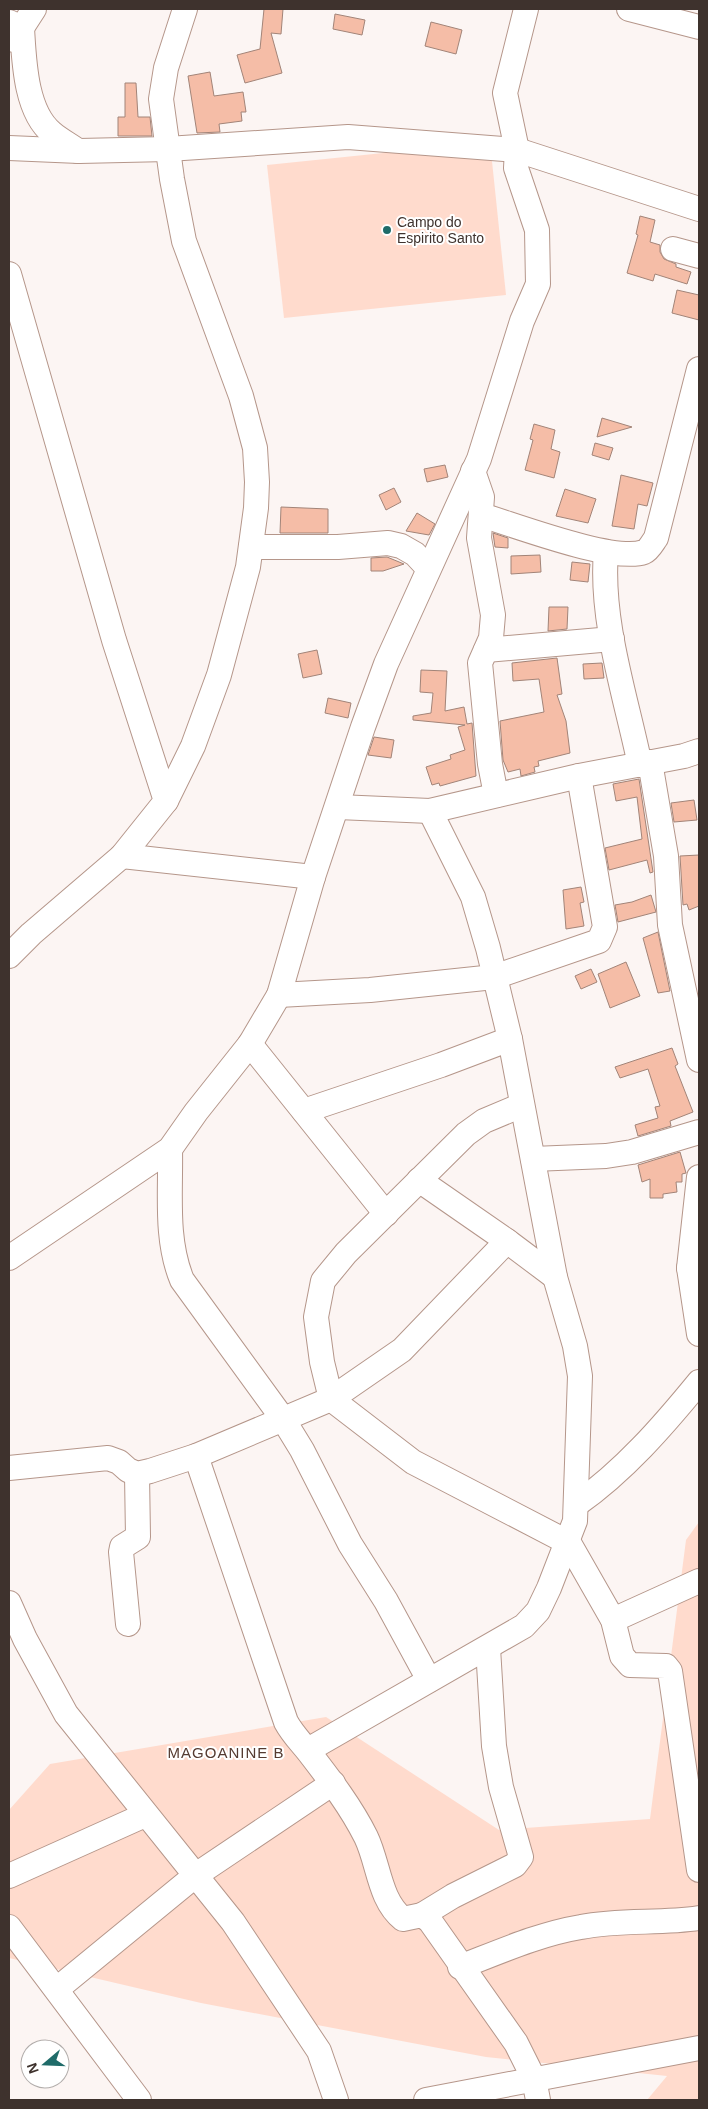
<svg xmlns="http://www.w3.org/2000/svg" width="708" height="2109" font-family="Arial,sans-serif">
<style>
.green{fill:#ffdbcd}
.building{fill:#f5bda7;stroke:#a28478}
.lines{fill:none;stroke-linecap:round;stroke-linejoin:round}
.minor-casing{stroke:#b5968a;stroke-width:26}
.minor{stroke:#fff;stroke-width:24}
.poi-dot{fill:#1f6b69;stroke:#fff;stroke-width:2}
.labels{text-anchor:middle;stroke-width:4;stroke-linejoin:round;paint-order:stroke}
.poi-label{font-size:14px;fill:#3e322d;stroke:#fff;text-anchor:start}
.neighbourhood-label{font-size:15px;letter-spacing:1px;fill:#553b31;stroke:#fff}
</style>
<rect width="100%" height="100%" fill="#fcf5f3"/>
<g class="green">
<polygon points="490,142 506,295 284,318 267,165"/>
<polygon points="699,1522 699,2100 647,2100 667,2076 486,2057 201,2003 9,1958 9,1810 50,1764 326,1717 499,1830 650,1819 686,1540"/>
</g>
<g class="building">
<polygon points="264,9 283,9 281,34 271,33 282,73 245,83 237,55 260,49"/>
<polygon points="335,14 365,20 362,35 333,29"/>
<polygon points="431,22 462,30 456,54 425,46"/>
<polygon points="210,72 214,96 243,92 246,112 241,112 242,121 219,124 220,132 197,133 188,76"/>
<polygon points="125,83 136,83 138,117 150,117 152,136 118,136 118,117 125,117"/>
<polygon points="640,216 655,220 650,242 660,245 660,252 664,259 676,264 676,267 691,272 687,284 655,274 653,281 627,273 638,235 636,234"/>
<polygon points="677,290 699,295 699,320 672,313"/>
<polygon points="602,418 632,427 597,437"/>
<polygon points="534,424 555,430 551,449 560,452 554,478 525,470 533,440 530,439"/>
<polygon points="595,443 613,448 609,460 592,455"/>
<polygon points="445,465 448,477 427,482 424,469"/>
<polygon points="621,475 653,483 647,506 638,504 634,529 612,526"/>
<polygon points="394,488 401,502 386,510 379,495"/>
<polygon points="565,489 596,499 588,523 556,516"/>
<polygon points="281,507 328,509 328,533 280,533"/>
<polygon points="417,513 435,524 429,535 406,531"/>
<polygon points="493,533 508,538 508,548 495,547"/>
<polygon points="540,555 541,572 511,574 511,556"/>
<polygon points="387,557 404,564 383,571 371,571 371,558"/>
<polygon points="572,562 590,564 588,582 570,580"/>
<polygon points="549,607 568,607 567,629 548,631"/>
<polygon points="317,650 322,674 303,678 298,654"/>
<polygon points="557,658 562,694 557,695 566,721 570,753 538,761 539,766 534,767 535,772 521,776 520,769 508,772 503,760 500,721 544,712 539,679 513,681 512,663"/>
<polygon points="602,663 604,678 584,679 583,664"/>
<polygon points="421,670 447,671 445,711 464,707 467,724 472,723 476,776 440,786 439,783 432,785 426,767 451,759 450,755 465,750 458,727 465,725 413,720 413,716 431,713 433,693 420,692"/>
<polygon points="328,698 351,703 348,718 325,713"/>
<polygon points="374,737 394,740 391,758 368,755"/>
<polygon points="639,779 653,872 650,873 647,860 609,870 605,848 642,839 637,797 616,801 613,784"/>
<polygon points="694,800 697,820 674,822 671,803"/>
<polygon points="699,855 699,906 689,910 687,904 683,905 680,856"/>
<polygon points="581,887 584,902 580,903 584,926 566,929 563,890"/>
<polygon points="651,895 656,912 618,922 615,905 632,902"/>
<polygon points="658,932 670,991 658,993 643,938"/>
<polygon points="626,962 640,996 610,1008 598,974"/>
<polygon points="591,969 597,982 581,989 575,976"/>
<polygon points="672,1048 678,1064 675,1066 693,1112 670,1121 671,1126 638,1136 635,1125 658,1118 655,1107 660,1106 648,1069 620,1078 615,1067"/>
<polygon points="680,1152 686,1173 682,1174 682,1182 676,1182 677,1192 663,1194 663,1198 650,1198 650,1179 642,1182 638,1165"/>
</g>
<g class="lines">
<defs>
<g id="minor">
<polyline points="629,9 699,27"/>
<path d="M9,22L22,28C24,59 25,111 52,133C60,140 70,145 78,151"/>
<polyline points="14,40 34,9"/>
<polyline points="9,148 79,151 168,149 348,137 517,150 699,209"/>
<polyline points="673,249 699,256"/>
<polyline points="9,274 114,640 166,801 122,856 31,934 9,956"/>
<polyline points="473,471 482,497 479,538 493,615 491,638 480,663 490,764 496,795"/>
<path d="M481,515C515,525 614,563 644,552C649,550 653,542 656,538L699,369"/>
<polyline points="251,547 338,547 388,543 401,546 415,554 428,568"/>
<path d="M606,552C600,621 626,697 640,765"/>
<polyline points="486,650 612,639"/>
<polyline points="650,762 666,856 670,925 699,1060"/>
<polyline points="166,801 193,746 219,675 248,567 256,508 257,482 255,448 241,396 184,241 172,179 161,99 166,68 185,9"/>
<polyline points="338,807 430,811 579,776 684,756 699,751"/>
<polyline points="122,856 313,877"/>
<polyline points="279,995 370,990 494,977 599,941 605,927 579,776"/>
<polyline points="250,1044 386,1214"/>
<polyline points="522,1105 484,1121 466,1134 346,1253 323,1281 316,1317 322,1362 331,1399 413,1462 569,1543 613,1620 622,1656 630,1665 666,1666 670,1671 699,1870"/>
<polyline points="304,1111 441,1065 510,1039"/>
<path d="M170,1149C171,1192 165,1239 182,1280L283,1419L302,1450L350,1544L386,1601L429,1680"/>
<polyline points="533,1159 606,1156 632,1152 699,1132"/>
<polyline points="699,1177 689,1268 699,1267"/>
<polyline points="419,1180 507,1241 555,1277"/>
<polyline points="9,1258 170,1149 196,1112 250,1044 279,995 313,877 363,727 386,664 479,459 522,321 538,284 537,230 516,168 517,150 505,93 526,9"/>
<polyline points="689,1268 699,1334"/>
<path d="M196,1456L286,1722C293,1735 302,1743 311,1755C331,1781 351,1807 366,1837C379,1864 379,1900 403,1919L422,1915L430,1921L516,2043L534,2079L538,2100"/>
<polyline points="9,1468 108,1458 119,1462 128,1470 137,1474 150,1471 196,1456 331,1399 402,1350 507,1241"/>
<path d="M577,1504C624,1471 663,1426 699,1382"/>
<polyline points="9,1603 25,1639 66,1714 233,1922 319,2051 336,2100"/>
<polyline points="613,1620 699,1581"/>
<polyline points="128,1624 121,1552 122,1547 138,1537 137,1474"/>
<polyline points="308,1750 524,1626 538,1611 549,1588 575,1521 580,1376 575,1346 555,1277 510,1039 488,948 473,897 430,811"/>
<polyline points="9,1876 145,1815"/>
<polyline points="422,1915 453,1896 515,1865 521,1857 501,1787 494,1746 488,1648"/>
<polyline points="9,1927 139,2100"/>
<path d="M460,1967C499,1952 539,1934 581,1927C620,1919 660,1924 699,1918"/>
<polyline points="57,1989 196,1875 333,1783"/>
<polyline points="426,2100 699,2048"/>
</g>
</defs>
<use href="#minor" class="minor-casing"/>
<use href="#minor" class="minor"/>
</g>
<circle class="poi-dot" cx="387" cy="230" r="5"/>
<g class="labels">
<g class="poi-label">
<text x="397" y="227">Campo do<tspan x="397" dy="16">Espirito Santo</tspan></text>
</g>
<g class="neighbourhood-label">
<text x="226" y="1758">MAGOANINE B</text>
</g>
</g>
<rect width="708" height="2109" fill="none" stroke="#3e322d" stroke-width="20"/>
<g transform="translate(45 2064) rotate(251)"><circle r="24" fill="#ffffff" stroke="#b2adab"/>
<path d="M0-4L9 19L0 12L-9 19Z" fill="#1f6b69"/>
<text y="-8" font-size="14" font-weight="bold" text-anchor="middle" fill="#3e322d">N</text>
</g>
</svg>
